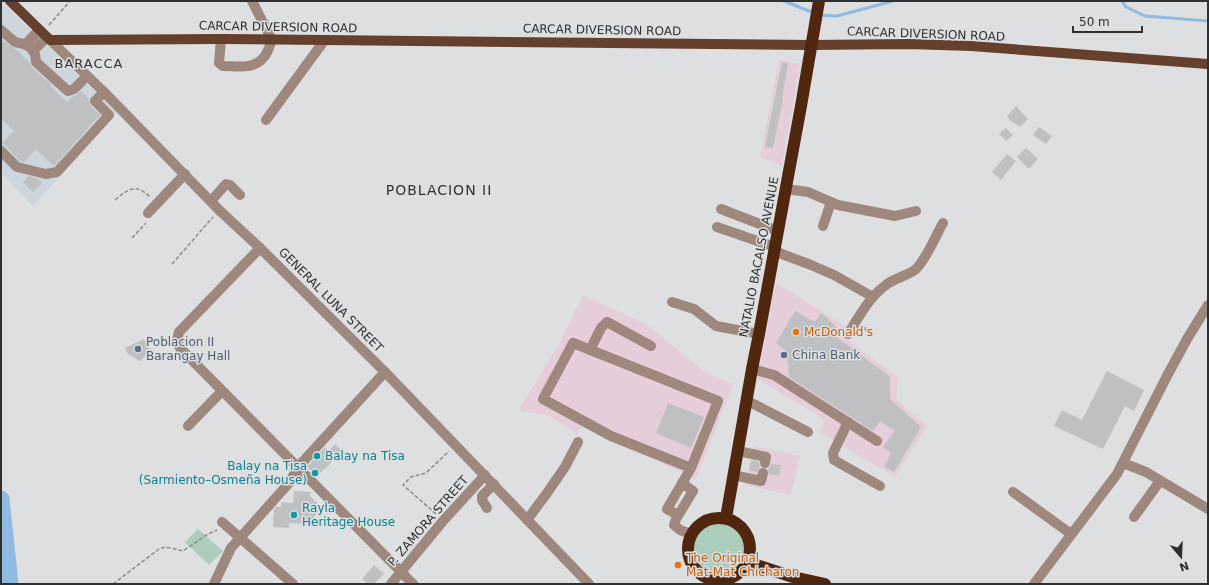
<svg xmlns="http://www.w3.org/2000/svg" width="1209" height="585" font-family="'DejaVu Sans',sans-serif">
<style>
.commercial{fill:#e5ced9}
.built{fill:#cdd6dd}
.green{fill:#accdbb}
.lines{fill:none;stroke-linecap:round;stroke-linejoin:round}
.stream{stroke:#90bae0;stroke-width:3}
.river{stroke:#90bae0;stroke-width:17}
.building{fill:#bec0c2}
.path{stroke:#8a8b8c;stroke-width:1.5;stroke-dasharray:4 2;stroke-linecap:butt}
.minor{stroke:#9e877c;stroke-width:10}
.major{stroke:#65402c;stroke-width:10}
.highway{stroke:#50270e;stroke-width:12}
.food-dot{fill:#e8710a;stroke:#dddfe1;stroke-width:1.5}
.service-dot{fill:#5c6f8a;stroke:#dddfe1;stroke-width:1.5}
.culture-dot{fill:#0f9aa8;stroke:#dddfe1;stroke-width:1.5}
.labels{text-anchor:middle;stroke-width:3;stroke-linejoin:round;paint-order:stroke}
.street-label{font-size:12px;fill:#2f3030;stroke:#dddfe1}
.food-label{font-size:12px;fill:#c56008;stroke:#dddfe1;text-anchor:start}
.service-label{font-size:12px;fill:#4e5e75;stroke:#dddfe1;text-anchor:start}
.culture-label{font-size:12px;fill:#0d838f;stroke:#dddfe1;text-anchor:start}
.neighbourhood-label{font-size:13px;letter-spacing:1px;fill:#313335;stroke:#dddfe1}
.quarter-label{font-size:14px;letter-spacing:1px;fill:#313335;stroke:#dddfe1}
</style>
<rect width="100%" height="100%" fill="#dddfe1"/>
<g class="commercial">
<polygon points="779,60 800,64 782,166 760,157"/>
<polygon points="777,284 848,328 843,336 898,378 896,400 927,426 895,477 820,432 824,419 758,379 772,296"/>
<polygon points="583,295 647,325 705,372 733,384 696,479 582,427 578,434 548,415 522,411 520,408 559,344"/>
<polygon points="754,446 800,456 791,495 745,485"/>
</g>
<polygon class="built" points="1,2 117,112 33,206 1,173"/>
<g class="green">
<circle cx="719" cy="549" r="28"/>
<polygon points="198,529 223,551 209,565 185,542"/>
</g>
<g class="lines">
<g class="stream">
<polyline points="784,1 814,13"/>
<polyline points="1122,1 1126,7 1145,16 1208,21"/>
<polyline points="819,15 837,16 893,1"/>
</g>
<polyline class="river" points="1,499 10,584"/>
</g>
<g class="building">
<polygon points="1,39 14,48 30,63 32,67 52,85 50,86 67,102 72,97 76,95 81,91 89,99 89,102 90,105 100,115 54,166 36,149 24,162 20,161 6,146 1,144 14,131 1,119"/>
<polygon points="782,62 788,64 782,98 783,98 773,148 765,147"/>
<polygon points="1016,106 1028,119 1020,127 1011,121 1007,116"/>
<polygon points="1039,127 1052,136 1046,144 1033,135"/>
<polygon points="1006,128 1013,135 1006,141 999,134"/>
<polygon points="1026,148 1038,159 1029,169 1017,157"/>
<polygon points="1007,154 1016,161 1001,180 992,172"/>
<polygon points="29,176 38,179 42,183 33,192 23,182"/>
<polygon points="795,311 815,322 821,313 839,329 834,335 890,377 890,399 921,427 894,472 884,467 891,453 883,447 895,431 880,421 873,431 789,377 787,352 776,343"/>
<polygon points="144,339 151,351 140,361 128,354 125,348"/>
<polygon points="1107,371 1144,390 1134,411 1125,406 1103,449 1054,426 1062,410 1082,420"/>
<polygon points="668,403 704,417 691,448 656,433"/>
<polygon points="335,444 342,451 325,469 324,469 317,476 307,467 325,447 329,451"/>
<polygon points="751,460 759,462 760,467 757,472 749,470"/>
<polygon points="771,464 781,465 779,476 769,474 768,469"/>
<polygon points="294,491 311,492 310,496 322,508 309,522 308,524 289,523 289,528 273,527 274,510 276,507 281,507 281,502 293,503"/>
<polygon points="374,565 384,574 374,584 368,584 362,579"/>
</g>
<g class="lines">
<g class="path">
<polyline points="49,25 70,1"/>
<path d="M115,200C128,189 136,183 150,197"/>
<polyline points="132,238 146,223"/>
<polyline points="172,264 213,217"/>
<polyline points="436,514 403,485 411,477 426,473 449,451"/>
<polyline points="113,584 159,549 166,547 183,551 208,534 217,530"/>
</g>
<g class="minor">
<polyline points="1,30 15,42 24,44 31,48 35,54 36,62 68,91 74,89 87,76"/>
<path d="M221,39L219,63L223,66C237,66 254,70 264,57C268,52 270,45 272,40L252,1"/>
<polyline points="50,40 104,92 219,210 260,248 385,372 589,584"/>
<polyline points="26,44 39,30"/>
<polyline points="33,51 47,37"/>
<polyline points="266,120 324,41"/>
<polyline points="1,151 17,167 46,174 57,172 109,115 95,101 104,92"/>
<polyline points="786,189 808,192 838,205 895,216 916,211"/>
<polyline points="211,201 226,184 230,185 240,195"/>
<polyline points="721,209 778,231"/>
<polyline points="148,213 185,174"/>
<polyline points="823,226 831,202"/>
<polyline points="717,227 775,247"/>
<polyline points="260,248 179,332 177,340 180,348 413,584"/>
<polyline points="774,251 811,265 834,275 873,297"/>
<polyline points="672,302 694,309 716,326 759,334"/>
<path d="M848,334C859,317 869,297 886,285C894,278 908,276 916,269C927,258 935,237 943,223"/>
<polyline points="590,350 601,328 607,322 651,346"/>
<polyline points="752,369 774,375 877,441"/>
<polyline points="746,400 808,432"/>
<polyline points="848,422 833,453 834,460 880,486"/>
<polyline points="188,426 222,391"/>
<polyline points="738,451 766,457 765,463"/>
<polyline points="1123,463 1146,472 1208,509"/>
<polyline points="733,475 761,481 763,473"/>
<polyline points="682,483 693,491 676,519 674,525 680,530 691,534"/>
<polyline points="1013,492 1071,534"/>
<polyline points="487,508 482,500 482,496 494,484"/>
<polyline points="678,515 667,509 691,468 718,401 573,343 543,399 611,436 691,468"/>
<polyline points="1134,517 1160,481"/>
<polyline points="527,520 547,493 565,467 578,442"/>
<polyline points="222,522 293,584"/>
<polyline points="214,584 231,548 289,483 298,467 385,372"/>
<polyline points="391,584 443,521 485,475"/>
<polyline points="1034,584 1117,474 1167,376 1187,339 1208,305"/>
</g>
<polyline class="major" points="10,1 50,40 221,39 811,45 909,44 971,46 1208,64"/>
<g class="highway">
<circle cx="719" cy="549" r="31"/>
<polyline points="726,518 752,369 759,334 801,106 819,1"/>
<polyline points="747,562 793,577 825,584"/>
</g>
</g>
<g class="food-dot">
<circle cx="796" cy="332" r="4"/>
<circle cx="678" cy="565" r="4"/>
</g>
<g class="service-dot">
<circle cx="138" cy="349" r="4"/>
<circle cx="784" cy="355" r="4"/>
</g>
<g class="culture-dot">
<circle cx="317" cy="456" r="4"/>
<circle cx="315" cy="473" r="4"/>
<circle cx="294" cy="515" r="4"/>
</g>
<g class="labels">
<g class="street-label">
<text transform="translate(278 27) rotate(1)" y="4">CARCAR DIVERSION ROAD</text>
<text transform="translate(602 30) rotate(1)" y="4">CARCAR DIVERSION ROAD</text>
<text transform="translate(926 34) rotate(2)" y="4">CARCAR DIVERSION ROAD</text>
<text transform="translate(759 257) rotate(-79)" y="4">NATALIO BACALSO AVENUE</text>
<text transform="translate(331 300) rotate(45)" y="4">GENERAL LUNA STREET</text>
<text transform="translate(428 521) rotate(-49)" y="4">P. ZAMORA STREET</text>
</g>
<g class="food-label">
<text x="804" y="336">McDonald's</text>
<text x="686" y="562">The Original<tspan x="686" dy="14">Mat-Mat Chicharon</tspan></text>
</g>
<g class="service-label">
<text x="146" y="346">Poblacion II<tspan x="146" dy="14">Barangay Hall</tspan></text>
<text x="792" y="359">China Bank</text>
</g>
<g class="culture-label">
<text x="325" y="460">Balay na Tisa</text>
<text x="307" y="470" text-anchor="end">Balay na Tisa<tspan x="307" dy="14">(Sarmiento–Osmeña House)</tspan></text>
<text x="302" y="512">Rayla<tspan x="302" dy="14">Heritage House</tspan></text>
</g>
<g class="neighbourhood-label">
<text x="89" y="68">BARACCA</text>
</g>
<g class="quarter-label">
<text x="439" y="195">POBLACION II</text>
</g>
</g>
<rect width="1209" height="585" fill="none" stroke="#2f3030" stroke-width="4"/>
<g transform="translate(1181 557) rotate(161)" stroke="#dddfe1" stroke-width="3" paint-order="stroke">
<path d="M0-3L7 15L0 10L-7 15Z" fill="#2f3030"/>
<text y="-6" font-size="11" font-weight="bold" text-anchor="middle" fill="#2f3030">N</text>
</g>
<path d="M1073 26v6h69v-6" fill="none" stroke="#2f3030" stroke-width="2"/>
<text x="1079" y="26" font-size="12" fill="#2f3030" stroke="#dddfe1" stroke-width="3" paint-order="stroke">50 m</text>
</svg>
